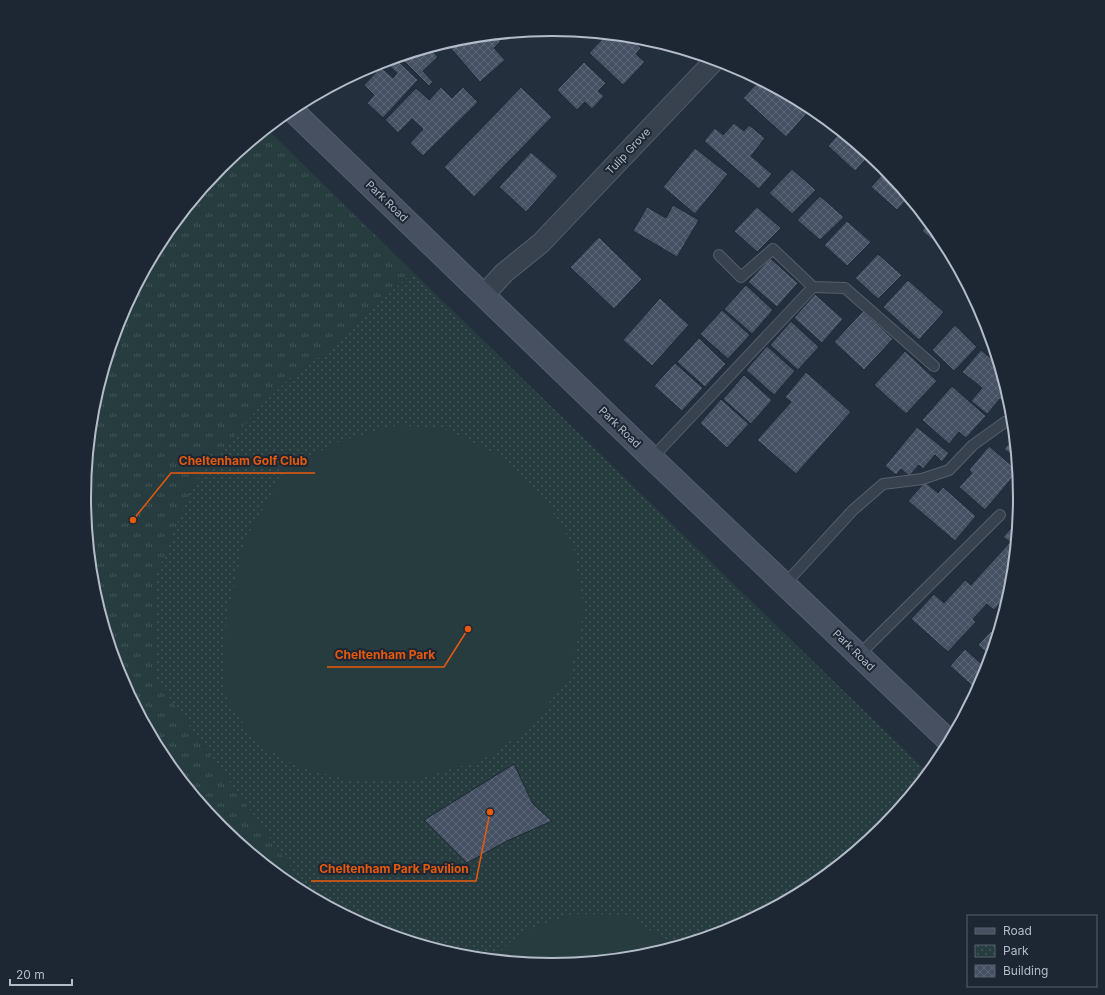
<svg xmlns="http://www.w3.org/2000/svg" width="1105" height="995" font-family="Inter,sans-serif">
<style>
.grass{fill:url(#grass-tufts)}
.park{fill:url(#park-dots)}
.pitch{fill:#263c3f}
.building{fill:url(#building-cross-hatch);stroke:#1f2835}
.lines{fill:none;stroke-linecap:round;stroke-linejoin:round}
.lane-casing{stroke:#565f6c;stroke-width:12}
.street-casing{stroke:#565f6c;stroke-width:22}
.secondary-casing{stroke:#565f6c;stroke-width:24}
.lane{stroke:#38414e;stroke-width:10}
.street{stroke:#38414e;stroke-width:20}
.secondary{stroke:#465061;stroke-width:22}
.labels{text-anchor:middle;stroke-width:4;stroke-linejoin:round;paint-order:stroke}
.street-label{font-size:11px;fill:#b4bcc9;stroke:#1d2633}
.rim{fill:none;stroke:#b4bcc9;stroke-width:2}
.leader{fill:none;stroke:#e8590c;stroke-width:1.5}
.callout-dot{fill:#e8590c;stroke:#1d2633;stroke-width:1.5}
.callout-label{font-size:12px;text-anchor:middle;font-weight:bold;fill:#e8590c;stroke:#1d2633;stroke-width:4;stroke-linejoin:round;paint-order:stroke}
</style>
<defs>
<pattern id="grass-tufts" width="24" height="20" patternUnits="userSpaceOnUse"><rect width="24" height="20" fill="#263c3f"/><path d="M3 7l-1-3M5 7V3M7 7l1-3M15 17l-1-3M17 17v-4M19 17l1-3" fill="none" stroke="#435659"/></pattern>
<pattern id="park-dots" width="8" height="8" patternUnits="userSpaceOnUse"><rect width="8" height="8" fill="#263c3f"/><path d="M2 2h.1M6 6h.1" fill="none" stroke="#435659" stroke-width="1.8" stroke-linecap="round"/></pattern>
<pattern id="building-cross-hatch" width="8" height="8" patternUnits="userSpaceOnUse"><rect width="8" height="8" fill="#455162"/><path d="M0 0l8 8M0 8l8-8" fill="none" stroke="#5d6877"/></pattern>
</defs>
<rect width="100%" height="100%" fill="#242f3e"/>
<polygon class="grass" points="267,129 413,272 318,358 290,378 156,679 312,897 292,887 221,829 163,758 120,677 93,589 84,497 93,406 120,318 163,237 221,166"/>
<polygon class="park" points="413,272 929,774 884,829 813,887 732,930 644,957 552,966 461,957 373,930 312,897 156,679 155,579 193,484 257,410 290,378 318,358"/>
<g class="pitch">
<polygon points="399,425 447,430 497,455 545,500 573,545 584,611 570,675 531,727 482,760 414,780 351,781 297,766 256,743 223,692 226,620 244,542 285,470 340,441"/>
<polygon points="572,914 626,915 676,947 644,957 552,966 492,960 509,943 532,928"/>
</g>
<g class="building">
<polygon points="607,34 628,36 641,48 636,54 645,62 623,85 589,53"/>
<polygon points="495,35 501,41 494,48 505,60 480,82 446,43 461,38"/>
<polygon points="440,45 433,52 438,57 423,71 433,82 429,86 400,57"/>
<polygon points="395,58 418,80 383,118 367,103 374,95 364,85 381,67 393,78 397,73 384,61"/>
<polygon points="584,62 606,83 598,91 604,96 592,109 585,102 577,110 557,90"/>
<polygon points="760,80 808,105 806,108 809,111 786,137 743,98"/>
<polygon points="441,87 452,98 463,87 478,102 423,156 410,143 423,129 412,119 398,133 385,120 416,88 429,100"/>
<polygon points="521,87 552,117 474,197 444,167"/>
<polygon points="734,123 744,131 749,125 765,138 751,156 772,174 759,189 704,141 715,128 723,135"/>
<polygon points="841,131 870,155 855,171 828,146"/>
<polygon points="695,148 728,174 695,214 663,187"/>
<polygon points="531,152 558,176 526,212 499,187"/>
<polygon points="792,169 816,190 792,214 769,193"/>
<polygon points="886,170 909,197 897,210 871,187"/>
<polygon points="820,196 844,217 820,240 797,220"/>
<polygon points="673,205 699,220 677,257 633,231 647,207 666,218"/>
<polygon points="757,207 781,228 757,252 734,231"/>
<polygon points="917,207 942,237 936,243 922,231 929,222 915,210"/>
<polygon points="847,221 871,242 847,266 824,245"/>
<polygon points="599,237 642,279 614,309 570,267"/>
<polygon points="878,254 902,275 878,299 855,278"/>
<polygon points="770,258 798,283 777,307 748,282"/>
<polygon points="908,280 944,312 919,340 883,307"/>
<polygon points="746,285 773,310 752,334 724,309"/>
<polygon points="815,294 843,319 822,343 794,318"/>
<polygon points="660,298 689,325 652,366 623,340"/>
<polygon points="722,310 750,335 728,359 700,334"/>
<polygon points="863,311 893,339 864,370 834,342"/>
<polygon points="791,321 819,347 798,370 770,345"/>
<polygon points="955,325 977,347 954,371 932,350"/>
<polygon points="699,338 726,364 705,387 677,362"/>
<polygon points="767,346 795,371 774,395 746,370"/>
<polygon points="981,350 1000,366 1012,410 1000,399 987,414 971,401 982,388 962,372"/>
<polygon points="905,351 937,381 906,414 874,385"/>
<polygon points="675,363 703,388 682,411 654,386"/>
<polygon points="806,372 851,412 796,474 757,440 791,402 785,397"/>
<polygon points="744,375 772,400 751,424 723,399"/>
<polygon points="952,386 986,416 966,438 959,432 949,444 922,420"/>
<polygon points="721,399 749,424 727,448 700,423"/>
<polygon points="917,427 949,453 942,462 935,455 923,469 919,465 909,476 901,469 896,475 885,466"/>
<polygon points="1015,436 1017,459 1004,449"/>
<polygon points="989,446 1018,471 985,510 959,487 972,473 969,470"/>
<polygon points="925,482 938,493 943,487 976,516 955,541 908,501"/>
<polygon points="1019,519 1011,591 994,610 987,604 973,619 976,622 948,652 911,619 934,594 944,603 965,580 971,585 1010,542 1003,537"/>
<polygon points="991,631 998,636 991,657 978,645"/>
<polygon points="965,649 986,668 989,665 985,677 978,691 950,666"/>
<polygon points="514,764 533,804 552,821 507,841 467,863 424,820"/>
</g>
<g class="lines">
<defs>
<g id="lane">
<polyline points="719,255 741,277 773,249 813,287 845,288 934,366"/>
<polyline points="652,458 813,287"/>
<polyline points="785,584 853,510 883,484 922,479 949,470 973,445 1005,422"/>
<polyline points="859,655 1000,515"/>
</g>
<polyline id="street" points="484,295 504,273 541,243 715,60"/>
<polyline id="secondary" points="291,109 652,458 950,742"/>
</defs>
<use href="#lane" class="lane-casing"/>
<use href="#street" class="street-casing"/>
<use href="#secondary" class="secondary-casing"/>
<use href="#lane" class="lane"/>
<use href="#street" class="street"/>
<use href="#secondary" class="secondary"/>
</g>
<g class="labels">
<g class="street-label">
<text transform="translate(628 151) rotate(-47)" y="4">Tulip Grove</text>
<text transform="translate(387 201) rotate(44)" y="4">Park Road</text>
<text transform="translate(620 427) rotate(44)" y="4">Park Road</text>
<text transform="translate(854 650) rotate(44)" y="4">Park Road</text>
</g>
</g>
<path d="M0 0H1105V995H0ZM91 497a461 461 0 1 1 922 0a461 461 0 1 1-922 0Z" fill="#1d2633" fill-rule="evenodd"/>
<path class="rim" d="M91 497a461 461 0 1 1 922 0a461 461 0 1 1-922 0Z"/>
<path class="leader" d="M133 520L171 473H315M468 629L444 667H327M490 812L476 881H311"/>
<g class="callout-dot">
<circle cx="133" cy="520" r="4"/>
<circle cx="468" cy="629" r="4"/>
<circle cx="490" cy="812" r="4"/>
</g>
<g class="callout-label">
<text x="243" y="465">Cheltenham Golf Club</text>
<text x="385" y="659">Cheltenham Park</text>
<text x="394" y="873">Cheltenham Park Pavilion</text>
</g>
<rect x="967" y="915" width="130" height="72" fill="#1d2633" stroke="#59626f"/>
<rect x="975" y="928" width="20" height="6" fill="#465061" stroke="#59626f"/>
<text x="1003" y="935" font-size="12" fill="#b4bcc9">Road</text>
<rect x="975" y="945" width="20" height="12" fill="url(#park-dots)" stroke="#59626f"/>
<text x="1003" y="955" font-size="12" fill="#b4bcc9">Park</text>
<rect x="975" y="965" width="20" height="12" fill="url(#building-cross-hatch)" stroke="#59626f"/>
<text x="1003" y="975" font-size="12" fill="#b4bcc9">Building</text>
<path d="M10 979v6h62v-6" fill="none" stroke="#b4bcc9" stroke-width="2"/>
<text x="16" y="979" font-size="12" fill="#b4bcc9" stroke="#1d2633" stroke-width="3" paint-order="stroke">20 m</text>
</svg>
